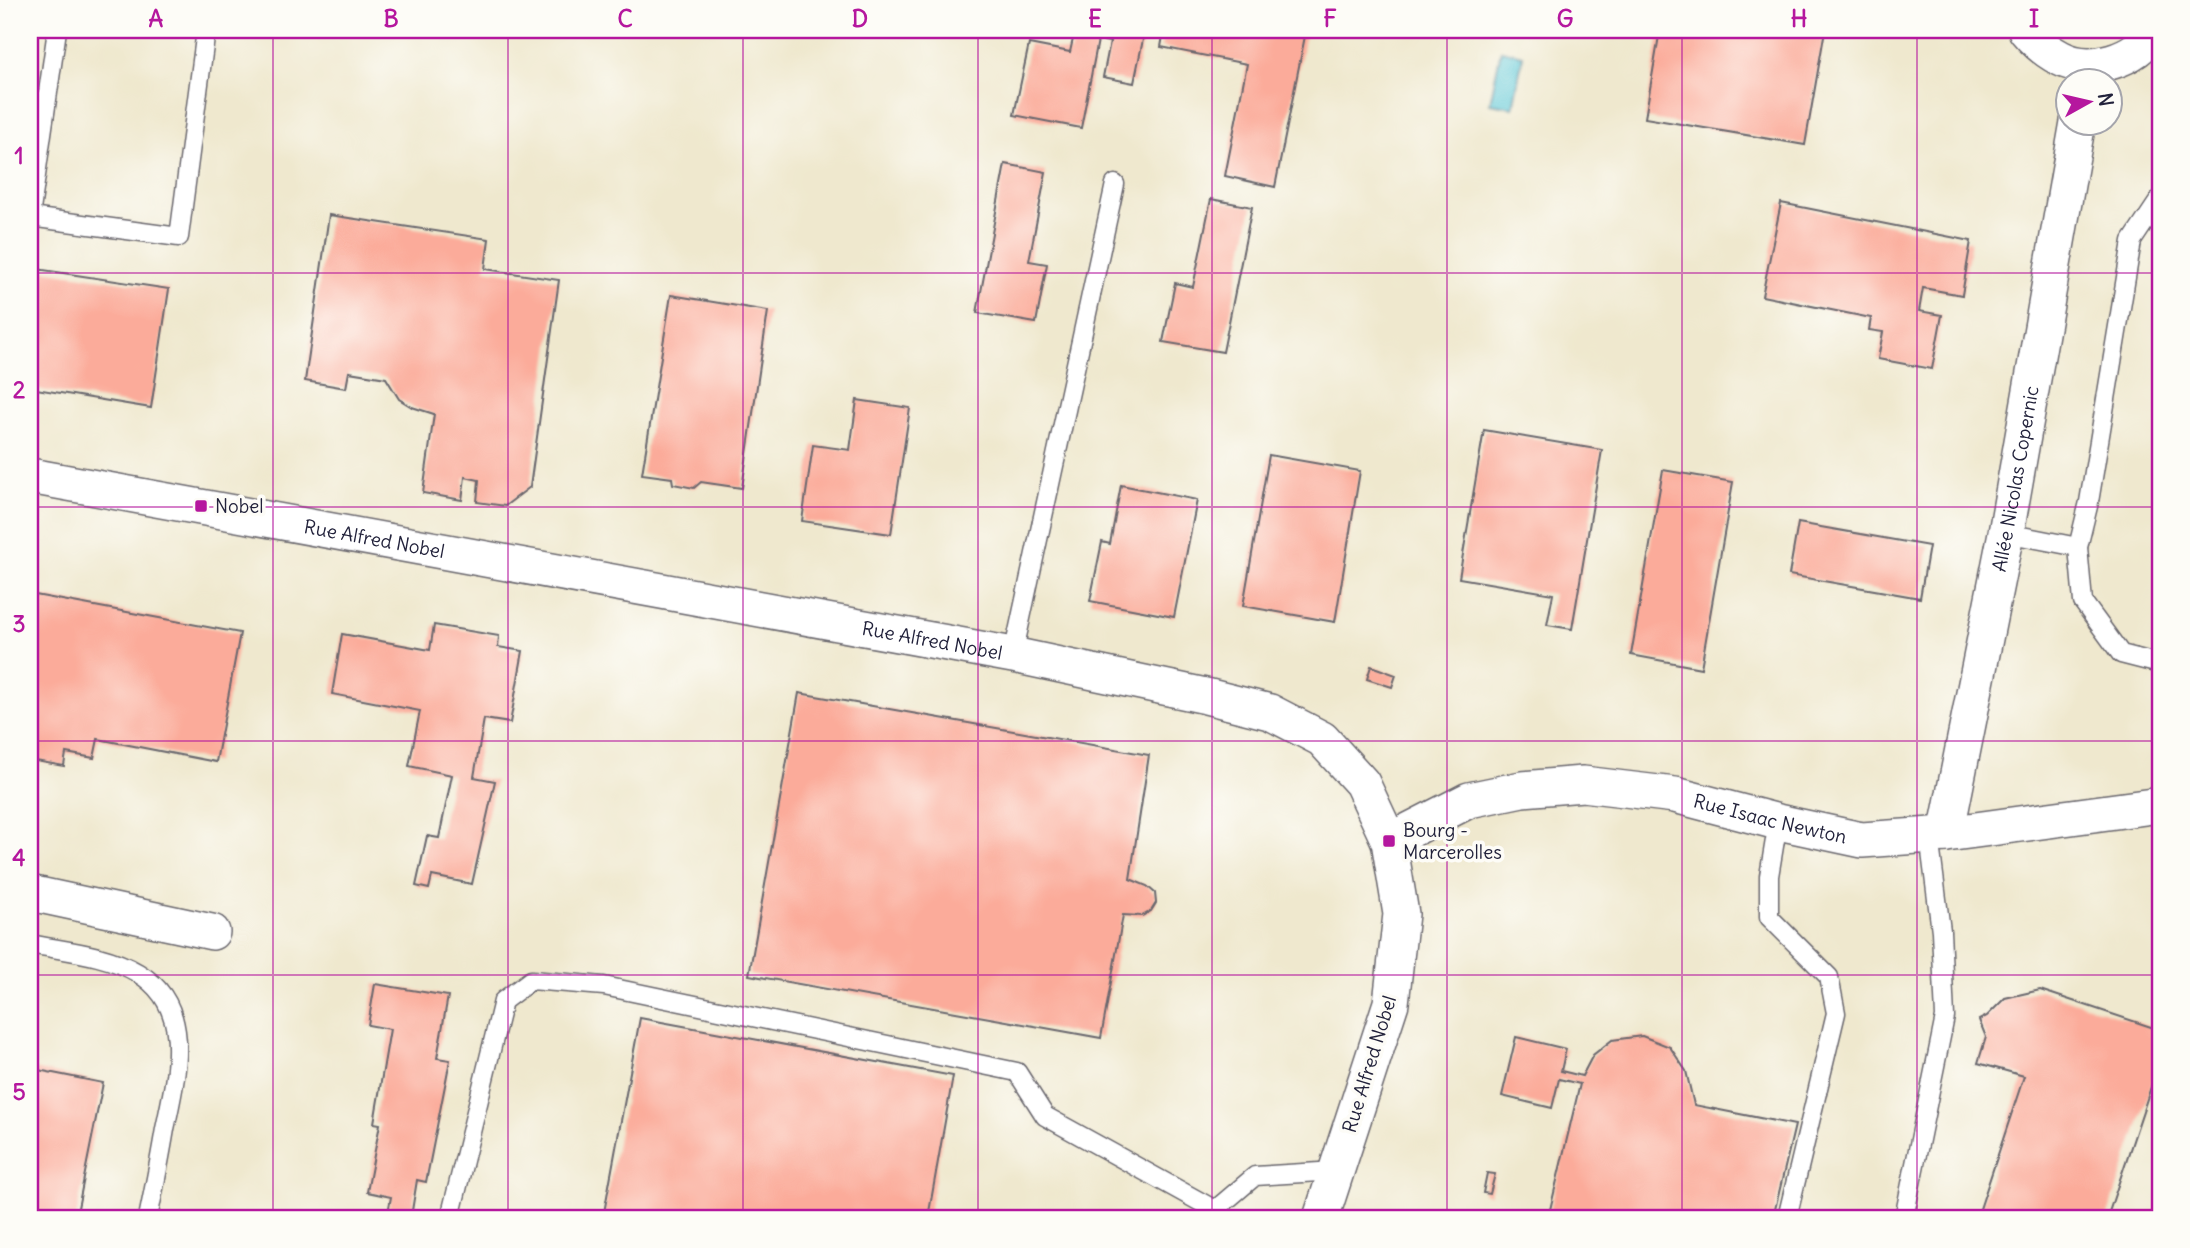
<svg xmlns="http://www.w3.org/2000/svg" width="2190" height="1248" font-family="Delius,sans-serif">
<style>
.water{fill:#5dc8d7;stroke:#407589;stroke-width:2}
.building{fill:#fbab9a}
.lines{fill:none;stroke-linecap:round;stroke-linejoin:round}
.service-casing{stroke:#6a676e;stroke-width:21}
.minor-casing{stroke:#6a676e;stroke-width:38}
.service{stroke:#fff;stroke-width:18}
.minor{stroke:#fff;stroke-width:35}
.grid{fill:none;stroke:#b5179e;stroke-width:2;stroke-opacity:0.55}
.poi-dot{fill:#b5179e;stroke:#fdfcf7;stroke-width:2.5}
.labels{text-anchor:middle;stroke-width:7;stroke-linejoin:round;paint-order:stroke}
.street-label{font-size:19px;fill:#22223b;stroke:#fdfcf7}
.poi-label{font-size:19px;fill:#22223b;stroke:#fdfcf7;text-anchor:start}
.neatline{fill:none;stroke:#b5179e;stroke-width:2.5}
.grid-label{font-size:23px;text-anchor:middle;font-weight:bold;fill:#b5179e}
</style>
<rect width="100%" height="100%" fill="#fdfcf7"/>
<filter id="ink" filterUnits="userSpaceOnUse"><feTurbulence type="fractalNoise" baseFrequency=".0143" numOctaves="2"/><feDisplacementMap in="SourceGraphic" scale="14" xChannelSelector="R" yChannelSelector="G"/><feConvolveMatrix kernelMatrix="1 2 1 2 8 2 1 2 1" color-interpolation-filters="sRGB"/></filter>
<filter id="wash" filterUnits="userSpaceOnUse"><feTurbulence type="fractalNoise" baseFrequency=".00686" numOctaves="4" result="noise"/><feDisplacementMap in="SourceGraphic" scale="28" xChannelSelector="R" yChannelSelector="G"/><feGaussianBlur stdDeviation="1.57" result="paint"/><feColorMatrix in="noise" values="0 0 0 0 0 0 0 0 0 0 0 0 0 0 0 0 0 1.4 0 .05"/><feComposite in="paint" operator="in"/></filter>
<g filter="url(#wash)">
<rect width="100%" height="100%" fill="#efe8ce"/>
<polygon class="water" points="1501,50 1523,55 1513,107 1490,103"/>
<g id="blocks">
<g class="building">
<polygon points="1075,30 1145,30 1134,83 1103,77 1110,42 1098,40 1081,128 1014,115 1029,44 1070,52"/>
<polygon points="1164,30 1306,31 1275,187 1225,176 1247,64 1161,47"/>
<polygon points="1660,30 1825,30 1805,145 1645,118"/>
<polygon points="1005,164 1046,172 1029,261 1047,264 1036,323 977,313"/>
<polygon points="1211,199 1252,207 1223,352 1163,342 1175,283 1193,287"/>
<polygon points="1781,203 1971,241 1962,295 1923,288 1919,311 1942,315 1932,369 1878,359 1883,332 1869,330 1871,318 1762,296"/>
<polygon points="329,215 489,239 485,269 559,280 530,487 505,506 477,502 479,480 465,477 462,500 423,493 434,414 412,407 399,399 386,378 349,372 346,388 305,381"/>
<polygon points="30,268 169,289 151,408 30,388"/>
<polygon points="671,295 768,311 742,488 701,482 694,488 673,484 672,478 642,474"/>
<polygon points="857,400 910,408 891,534 802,521 813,445 850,450"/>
<polygon points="1484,430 1602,450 1572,629 1547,625 1553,594 1459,578"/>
<polygon points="1269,455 1360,471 1335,622 1243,606"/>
<polygon points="1663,470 1733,482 1701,668 1631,655"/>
<polygon points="1121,485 1197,500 1174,617 1090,601 1102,542 1110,544"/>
<polygon points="1798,523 1929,546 1920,598 1789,575"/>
<polygon points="30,594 240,633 216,762 98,739 94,758 66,753 64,766 30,760"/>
<polygon points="434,625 499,636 498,647 523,651 510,723 484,719 474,777 495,781 472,884 432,876 429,889 416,886 427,836 439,838 452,775 409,766 420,711 332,694 342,634 430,650"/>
<polygon points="1371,666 1396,675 1392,687 1367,679"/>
<polygon points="799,693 1149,755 1130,879 1147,886 1155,893 1156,903 1151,911 1142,916 1123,915 1101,1038 749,975"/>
<polygon points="375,984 448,996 437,1058 450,1060 426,1182 417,1180 411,1217 388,1213 391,1197 367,1192 380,1124 374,1123 390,1029 368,1025"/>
<polygon points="2040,990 2160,1030 2160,1060 2107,1218 1977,1218 2024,1076 1978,1063 1986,1037 1979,1020 1987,1016 2005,998"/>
<polygon points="640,1018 953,1076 928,1218 603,1218"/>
<polygon points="1642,1036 1670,1047 1686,1071 1694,1105 1795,1125 1773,1218 1548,1218 1580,1084 1559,1079 1552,1108 1502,1096 1516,1037 1566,1049 1561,1071 1582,1076 1593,1055 1612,1040"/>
<polygon points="33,1069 103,1083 76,1218 30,1218 30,1086"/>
<polygon points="1487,1173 1495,1174 1490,1194 1483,1193"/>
</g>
</g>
</g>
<g filter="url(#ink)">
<use href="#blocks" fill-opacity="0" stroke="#6a676e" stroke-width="2"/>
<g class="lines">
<defs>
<g id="service">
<polyline points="2160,199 2132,241 2089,502 2078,547 2083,602 2121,654 2160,664"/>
<polyline points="30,217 179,237 206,30"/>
<polyline points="30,217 57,30"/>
<polyline points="2006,533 2078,547"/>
<polyline points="1013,655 1115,184"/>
<polyline points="1778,822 1769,876 1769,917 1829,977 1836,1013 1787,1218"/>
<path d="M30,944C65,951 107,954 138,973C195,1007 176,1076 165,1129C160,1159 154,1189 148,1218"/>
<polyline points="450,1218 503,1001 531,980 604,986 1017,1072 1045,1116 1215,1210"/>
<polyline points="1213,1218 1215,1210 1255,1176 1336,1171"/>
<polyline points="1904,1218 1945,1017 1941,931 1929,836"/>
</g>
<g id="minor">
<path d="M2026,30C2036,42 2046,51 2060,58C2090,74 2137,60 2154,30"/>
<path id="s1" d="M30,476L1013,655L1206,696L1270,712L1322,739L1362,783L1389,841L1401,914L1391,1003L1321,1218"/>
<path id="s2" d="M1946,834L2006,533L2078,122"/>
<path id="s3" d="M1389,841L1469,800L1522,789L1583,784L1675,795L1778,822L1862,840L1946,834L2160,805"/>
<polyline points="30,893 212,932"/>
</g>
</defs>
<use href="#service" class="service-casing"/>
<use href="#minor" class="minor-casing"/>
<use href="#service" class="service"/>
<use href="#minor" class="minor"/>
</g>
</g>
<path class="grid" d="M273,30V1218M508,30V1218M743,30V1218M978,30V1218M1212,30V1218M1447,30V1218M1682,30V1218M1917,30V1218M30,273H2160M30,507H2160M30,741H2160M30,975H2160"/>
<g class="poi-dot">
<rect x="194" y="499" width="14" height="14" rx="3.5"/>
<rect x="1382" y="834" width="14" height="14" rx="3.5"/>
</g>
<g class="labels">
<g class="street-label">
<text dy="7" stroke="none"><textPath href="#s2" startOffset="362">Allée Nicolas Copernic</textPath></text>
<text dy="7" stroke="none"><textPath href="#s1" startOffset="350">Rue Alfred Nobel</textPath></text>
<text dy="7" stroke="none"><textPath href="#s1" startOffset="917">Rue Alfred Nobel</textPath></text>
<text dy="7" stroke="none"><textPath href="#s3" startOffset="396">Rue Isaac Newton</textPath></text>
<text transform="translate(1369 1064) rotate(-73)" y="7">Rue Alfred Nobel</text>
</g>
<g class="poi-label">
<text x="215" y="513">Nobel</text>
<text x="1403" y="837">Bourg -<tspan x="1403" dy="22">Marcerolles</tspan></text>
</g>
</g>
<rect width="2190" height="1248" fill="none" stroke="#fdfcf7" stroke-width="77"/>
<g transform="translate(2089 102) rotate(82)"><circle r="33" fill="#fdfcf7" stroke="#a5a5ac" stroke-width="2"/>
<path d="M0-5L12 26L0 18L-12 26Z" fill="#b5179e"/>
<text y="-10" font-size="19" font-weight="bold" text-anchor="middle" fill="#22223b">N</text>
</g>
<rect x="38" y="38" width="2114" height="1172" class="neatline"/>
<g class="grid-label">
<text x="156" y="27">A</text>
<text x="391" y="27">B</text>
<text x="625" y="27">C</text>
<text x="860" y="27">D</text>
<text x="1095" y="27">E</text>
<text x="1330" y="27">F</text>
<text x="1565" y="27">G</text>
<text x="1799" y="27">H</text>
<text x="2034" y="27">I</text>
<text x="19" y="164">1</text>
<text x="19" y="398">2</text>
<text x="19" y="632">3</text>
<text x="19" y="866">4</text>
<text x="19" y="1100">5</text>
</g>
</svg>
